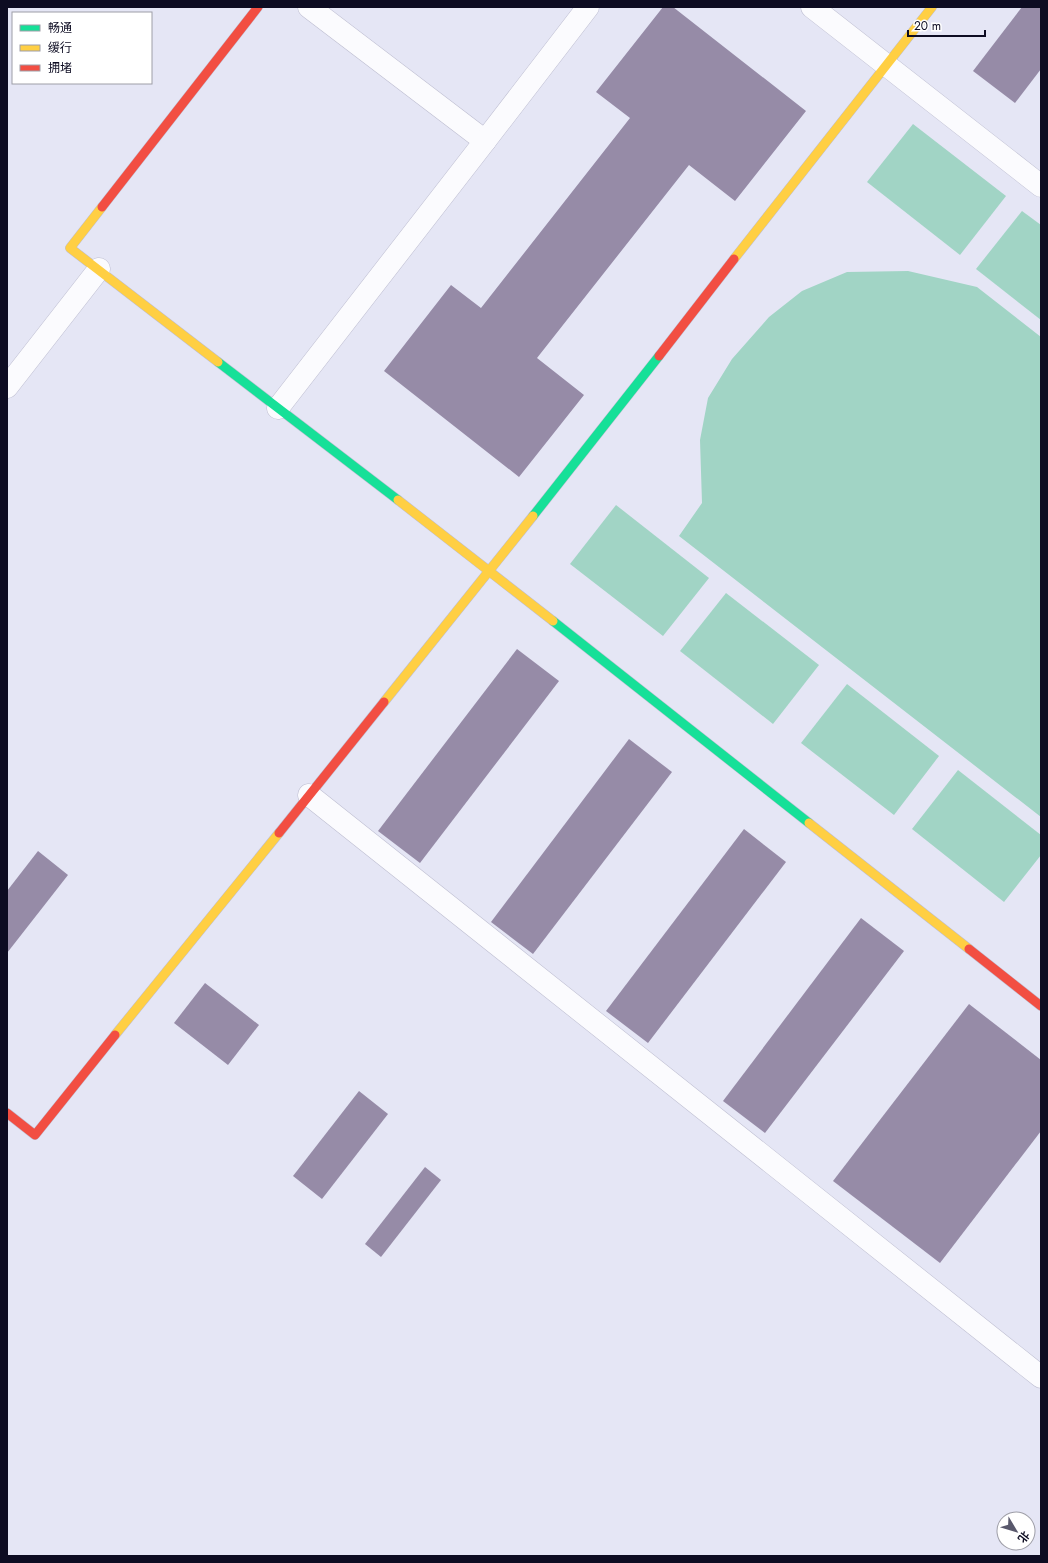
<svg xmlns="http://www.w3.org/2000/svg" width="1048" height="1563" font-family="Jost,'Noto Sans SC',sans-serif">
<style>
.green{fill:#a1d4c5}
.building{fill:#968ba7}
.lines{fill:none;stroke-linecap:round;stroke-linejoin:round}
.street-casing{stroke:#bebed1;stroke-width:23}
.fast-casing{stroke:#bebed1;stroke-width:10}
.slow-casing{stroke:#bebed1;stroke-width:10}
.jam-casing{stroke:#bebed1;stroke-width:10}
.street{stroke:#fbfbfe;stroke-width:22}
.fast{stroke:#16e098;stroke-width:9}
.slow{stroke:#ffcf43;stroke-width:9}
.jam{stroke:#f24e42;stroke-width:9}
</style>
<rect width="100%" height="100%" fill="#e5e6f5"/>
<g class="green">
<polygon points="913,124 1006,196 960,255 867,182"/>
<polygon points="1022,211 1041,225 1041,320 976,269"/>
<polygon points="908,271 977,287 1041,337 1041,817 679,536 702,503 700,440 708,398 732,359 769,317 802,291 847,272"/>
<polygon points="616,505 709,578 663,636 570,564"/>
<polygon points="726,593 819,665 773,724 680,651"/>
<polygon points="847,684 939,756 894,815 801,743"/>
<polygon points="958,770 1041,835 1041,855 1004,902 912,829"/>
</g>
<g class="building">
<polygon points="663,7 673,7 806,111 735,201 689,165 537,358 584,395 519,477 384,371 451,285 481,308 630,118 596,92"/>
<polygon points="1022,7 1041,7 1041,69 1015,103 973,71"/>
<polygon points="517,649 559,681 420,863 378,831"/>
<polygon points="629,739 672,772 533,954 491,922"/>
<polygon points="744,829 786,862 648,1043 606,1011"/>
<polygon points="38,851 68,875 7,953 7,891"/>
<polygon points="861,918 904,951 765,1133 723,1101"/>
<polygon points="205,983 259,1025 228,1065 174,1023"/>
<polygon points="969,1004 1041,1060 1041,1131 940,1263 833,1181"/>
<polygon points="359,1091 388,1114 322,1199 293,1176"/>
<polygon points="425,1167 441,1180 381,1257 365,1244"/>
</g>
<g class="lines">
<defs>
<g id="street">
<polyline points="309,7 485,141"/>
<polyline points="812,7 1041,186"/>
<polyline points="7,387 99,269"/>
<polyline points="278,408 485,141 588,7"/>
<polyline points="309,795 1041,1377"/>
</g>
<g id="fast">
<polyline points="218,362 398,500"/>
<polyline points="533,516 659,356"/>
<polyline points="553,621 809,823"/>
</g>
<g id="slow">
<polyline points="102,207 70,248 218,362"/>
<polyline points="734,259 932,7"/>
<polyline points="398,500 553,621"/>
<polyline points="384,702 533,516"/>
<polyline points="809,823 969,949"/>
<polyline points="115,1035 279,833"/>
</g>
<g id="jam">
<polyline points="102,207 258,7"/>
<polyline points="659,356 734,259"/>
<polyline points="279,833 384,702"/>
<polyline points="969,949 1041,1006"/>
<polyline points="7,1113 35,1135 115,1035"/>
</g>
</defs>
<use href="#street" class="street-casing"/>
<use href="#fast" class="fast-casing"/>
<use href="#slow" class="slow-casing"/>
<use href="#jam" class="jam-casing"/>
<use href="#street" class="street"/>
<use href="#fast" class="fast"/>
<use href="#slow" class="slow"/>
<use href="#jam" class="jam"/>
</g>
<rect width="1048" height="1563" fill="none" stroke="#0d0c22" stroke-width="16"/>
<rect x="12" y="12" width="140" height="72" fill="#ffffff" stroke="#9e9ea7"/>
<rect x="20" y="25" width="20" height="6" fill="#16e098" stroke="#9e9ea7"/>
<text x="48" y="32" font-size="12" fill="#0d0c22">畅通</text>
<rect x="20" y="45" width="20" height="6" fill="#ffcf43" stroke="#9e9ea7"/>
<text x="48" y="52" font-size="12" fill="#0d0c22">缓行</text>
<rect x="20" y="65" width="20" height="6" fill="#f24e42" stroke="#9e9ea7"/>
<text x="48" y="72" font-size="12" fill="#0d0c22">拥堵</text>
<g transform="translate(1016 1531) rotate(128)"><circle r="19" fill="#ffffff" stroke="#9e9ea7"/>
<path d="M0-3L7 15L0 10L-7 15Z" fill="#59586c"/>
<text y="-6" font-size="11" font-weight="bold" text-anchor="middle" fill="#0d0c22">北</text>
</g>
<path d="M908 30v6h77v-6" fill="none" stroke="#0d0c22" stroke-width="2"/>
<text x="914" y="30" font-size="12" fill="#0d0c22" stroke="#ffffff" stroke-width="3" paint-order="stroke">20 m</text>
</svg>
